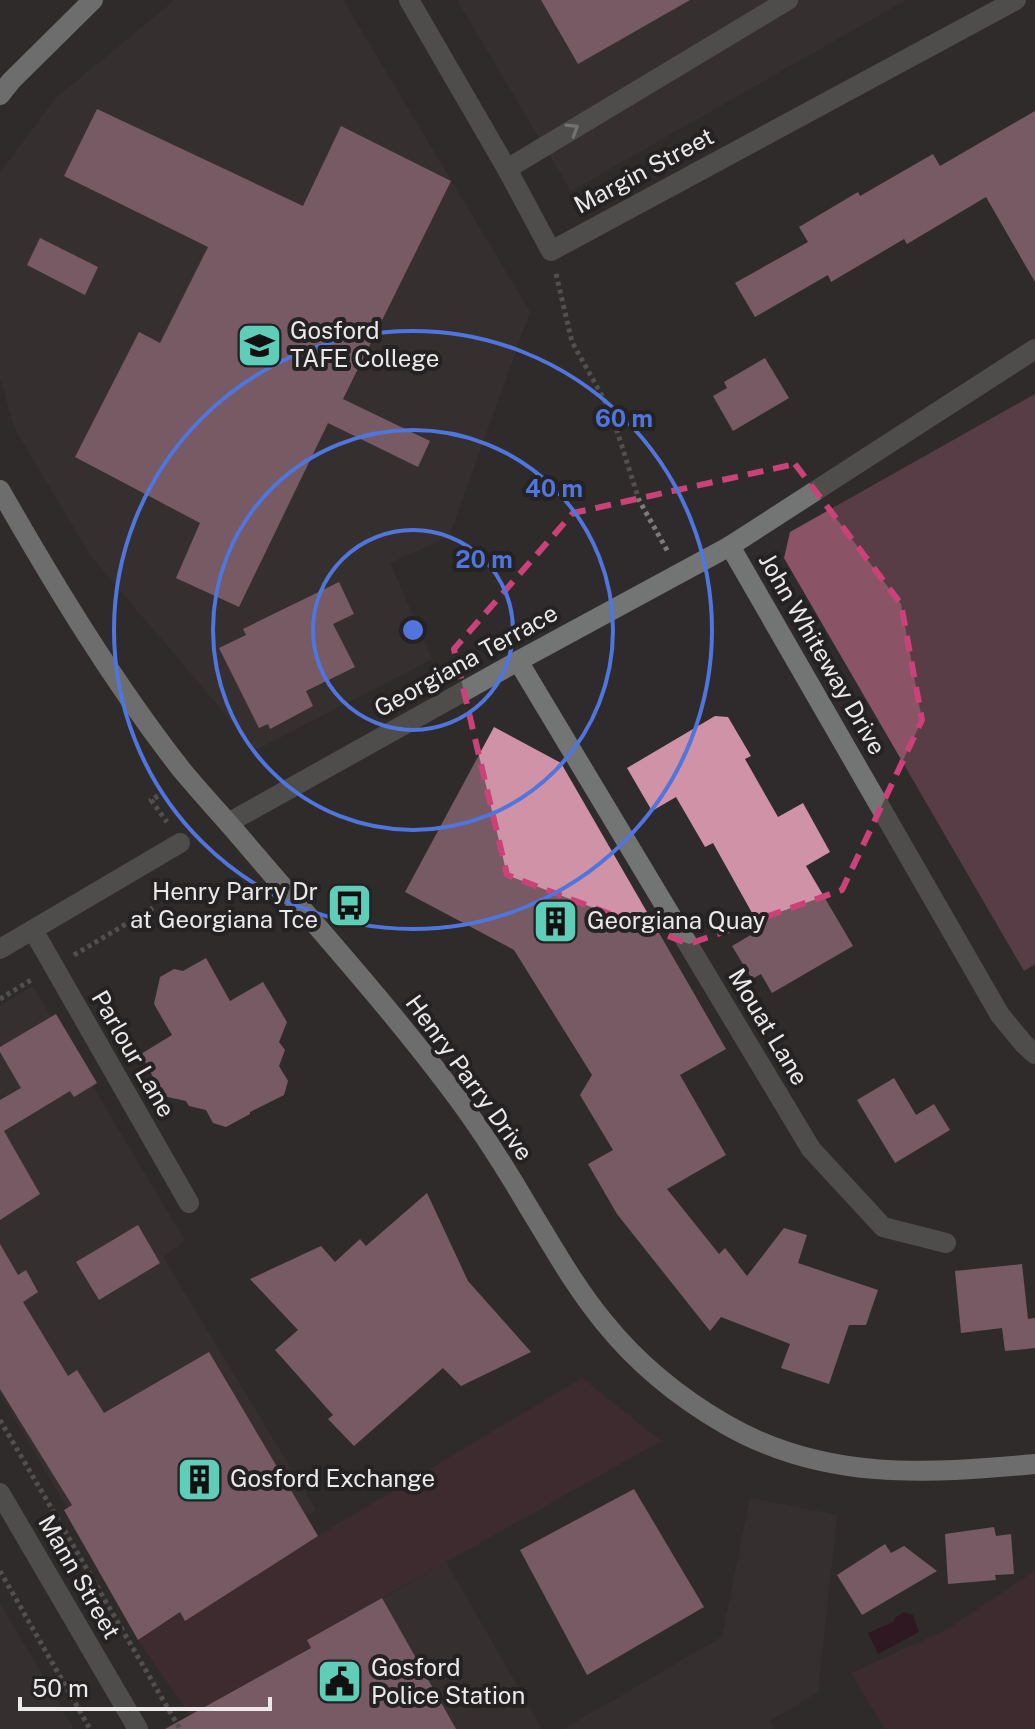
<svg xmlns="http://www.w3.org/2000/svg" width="1035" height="1729" font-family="'Public Sans',sans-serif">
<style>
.built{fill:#3e3437}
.green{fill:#4f2a37}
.forest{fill:#8b5366}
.water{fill:#300217}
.building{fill:#cf92a6}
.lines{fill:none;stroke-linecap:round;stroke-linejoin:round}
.path{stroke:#7e7b7c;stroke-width:5;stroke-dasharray:4 4;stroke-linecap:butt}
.minor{stroke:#737574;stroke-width:20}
.major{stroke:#b9bdbc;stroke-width:20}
.oneway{stroke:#c7c6c6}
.marked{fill:none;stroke:#ca4277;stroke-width:6;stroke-dasharray:16 10;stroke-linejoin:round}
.ring{fill:none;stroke:#5075dc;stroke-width:4}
.labels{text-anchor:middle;stroke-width:8;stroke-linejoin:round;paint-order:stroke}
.street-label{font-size:24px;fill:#ebe9e9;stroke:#252223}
.poi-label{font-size:24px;fill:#ebe9e9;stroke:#252223;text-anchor:start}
.centre{fill:#5075dc;stroke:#252223;stroke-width:4}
.ring-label{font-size:24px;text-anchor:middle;font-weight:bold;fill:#5075dc;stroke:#252223;stroke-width:8;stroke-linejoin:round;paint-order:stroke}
</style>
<rect width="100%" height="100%" fill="#2f2b2c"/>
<g class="built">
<polygon points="175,0 343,0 530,312 449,536 390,563 432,659 256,750 90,555 15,429 0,378 0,173 56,98"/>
<polygon points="457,0 906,0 571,191"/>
<polygon points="33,986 185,1241 163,1257 316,1510 131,1617 0,1393 0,1006"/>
<polygon points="750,1498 837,1515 818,1692 770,1721 774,1729 564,1729 722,1637"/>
<polygon points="446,1562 542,1729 197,1729 188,1713"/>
<polygon points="0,1603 74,1729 0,1729"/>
</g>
<g class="green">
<polygon points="582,1378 661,1441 307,1640 311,1648 190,1715 138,1640 180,1612 185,1620 318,1536"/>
<polygon points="1035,1571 1035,1729 885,1729 851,1673 946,1630"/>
</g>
<polygon class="forest" points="1035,394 1035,964 1024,971 784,558 790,532"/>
<polygon class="water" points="904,1612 913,1615 919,1632 878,1654 868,1633 893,1622 896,1617"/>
<g class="building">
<polygon points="541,0 690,0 578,64"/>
<polygon points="97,109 303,206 341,126 451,181 343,399 430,441 418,467 328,423 239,607 176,578 200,523 75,457 139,332 160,343 208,247 64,176"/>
<polygon points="1035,111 1035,282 986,197 907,244 904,239 831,282 828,275 755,317 735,283 808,242 799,227 858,192 860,196 933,154 940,166"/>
<polygon points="40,238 98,267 85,295 27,265"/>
<polygon points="765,358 789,398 733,431 713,396 727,388 724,382"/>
<polygon points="339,582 354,614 333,624 355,667 306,691 313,706 270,729 268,724 259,728 219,648 246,635 243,629"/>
<polygon points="715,716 728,717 751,756 745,759 778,817 803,803 830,852 806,866 853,946 772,993 761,974 752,979 732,946 761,929 713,843 705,847 676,797 652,811 627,768"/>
<polygon points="494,727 561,763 726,1049 680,1075 726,1155 667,1189 719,1254 725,1248 747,1276 784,1228 807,1235 798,1263 878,1290 866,1325 849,1325 829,1384 781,1368 790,1344 721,1317 710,1331 617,1214 588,1164 613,1150 580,1095 592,1075 514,950 405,892"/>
<polygon points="206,958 230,1001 263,982 287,1022 279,1042 285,1050 279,1066 288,1081 284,1095 250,1112 250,1114 226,1127 213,1123 206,1110 189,1106 186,1101 163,1096 141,1054 172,1035 154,1004 160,977 174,969 183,971"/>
<polygon points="56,1014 97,1083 74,1097 70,1091 4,1131 40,1194 0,1220 0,1100 21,1088 0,1052 0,1047"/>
<polygon points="894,1078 916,1115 934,1104 950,1130 895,1163 857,1100"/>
<polygon points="427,1193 468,1281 531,1352 461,1386 443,1368 354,1446 328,1419 333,1415 275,1350 298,1330 250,1279 321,1246 335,1262 360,1239 366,1246"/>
<polygon points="138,1225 160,1263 99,1300 76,1262"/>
<polygon points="0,1244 18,1275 26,1270 38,1292 23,1302 68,1376 77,1370 104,1413 209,1352 318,1536 185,1621 180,1612 138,1640 64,1510 72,1505 0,1389"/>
<polygon points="1022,1264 1028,1319 1035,1318 1035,1348 1005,1351 1002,1328 961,1333 955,1271"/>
<polygon points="634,1489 704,1607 587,1675 520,1550"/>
<polygon points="994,1527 996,1536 1011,1534 1014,1574 995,1575 996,1580 948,1584 945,1534"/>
<polygon points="885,1544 891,1553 904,1546 937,1571 862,1615 837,1575"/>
<polygon points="382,1598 456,1729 165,1729 311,1648 307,1640"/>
</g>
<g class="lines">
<g class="path">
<polyline points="556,274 572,342 611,412 639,500 668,552"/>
<polyline points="158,796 151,800 167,822"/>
<polyline points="74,955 156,906"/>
<polyline points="0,999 31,980"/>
<polyline points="0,1420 180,1729"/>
<polyline points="0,1571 90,1729"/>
</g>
<g class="minor">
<polyline points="409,0 507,169 551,251 1016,0"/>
<polyline points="507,169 788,0"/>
<polyline points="1035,349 730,546 1000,1015 1024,1044 1035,1054"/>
<polyline points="518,661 811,1149 883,1227 946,1243"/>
<polyline points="228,823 518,661 730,546"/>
<polyline points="33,930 189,1203"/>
<polyline points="0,949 180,843"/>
<polyline points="0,1493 138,1729"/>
</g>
<g class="major">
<polyline points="0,95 11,81 93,0"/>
<path d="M0,490C55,586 113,682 181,769C199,791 218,811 236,832C308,917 383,999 450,1088C479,1126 505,1167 529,1208C553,1247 575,1287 604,1322C637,1363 680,1398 725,1424C823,1481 927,1474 1035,1464"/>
</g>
</g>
<defs><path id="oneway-chevron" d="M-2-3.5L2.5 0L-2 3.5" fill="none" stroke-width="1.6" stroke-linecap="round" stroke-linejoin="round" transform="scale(2)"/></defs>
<use class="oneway" href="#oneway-chevron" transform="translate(573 129) rotate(-31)"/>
<path d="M0 0H1035V1729H0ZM795,464L901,604L922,720L842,890L689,944L507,875L454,649L573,513Z" fill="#2f2b2c" fill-opacity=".55" fill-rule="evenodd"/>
<path class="marked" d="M795,464L901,604L922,720L842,890L689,944L507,875L454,649L573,513Z"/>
<g class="ring">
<circle cx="413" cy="630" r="100"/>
<circle cx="413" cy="630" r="200"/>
<circle cx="413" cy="630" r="299"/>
</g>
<defs>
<symbol id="university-square" viewBox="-11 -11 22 22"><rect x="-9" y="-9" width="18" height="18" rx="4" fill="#5eceb8" stroke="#252223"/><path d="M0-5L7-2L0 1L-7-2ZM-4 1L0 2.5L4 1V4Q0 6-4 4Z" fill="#111"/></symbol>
<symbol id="bus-square" viewBox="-11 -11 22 22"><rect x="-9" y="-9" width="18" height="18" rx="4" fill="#5eceb8" stroke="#252223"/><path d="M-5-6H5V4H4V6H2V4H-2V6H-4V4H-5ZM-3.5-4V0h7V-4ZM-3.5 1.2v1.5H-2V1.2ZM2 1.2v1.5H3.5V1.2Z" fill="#111"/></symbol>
<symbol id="building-square" viewBox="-11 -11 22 22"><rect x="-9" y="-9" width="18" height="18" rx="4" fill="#5eceb8" stroke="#252223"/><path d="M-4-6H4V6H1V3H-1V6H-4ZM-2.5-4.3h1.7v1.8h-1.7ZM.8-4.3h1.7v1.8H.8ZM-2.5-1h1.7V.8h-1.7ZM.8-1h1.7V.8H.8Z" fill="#111"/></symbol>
<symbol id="civic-square" viewBox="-11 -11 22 22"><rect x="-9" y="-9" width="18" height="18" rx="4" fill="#5eceb8" stroke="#252223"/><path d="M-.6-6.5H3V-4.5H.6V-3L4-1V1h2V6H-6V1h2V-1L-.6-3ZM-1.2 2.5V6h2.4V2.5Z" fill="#111"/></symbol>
</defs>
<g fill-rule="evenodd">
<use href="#university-square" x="234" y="320" width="51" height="51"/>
<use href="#bus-square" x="324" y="880" width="51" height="51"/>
<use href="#building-square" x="530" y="896" width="51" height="51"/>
<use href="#building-square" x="174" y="1454" width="51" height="51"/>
<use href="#civic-square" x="314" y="1656" width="51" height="51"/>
</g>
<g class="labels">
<g class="street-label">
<text transform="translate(644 171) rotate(-28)" y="8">Margin Street</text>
<text transform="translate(822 654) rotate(60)" y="8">John Whiteway Drive</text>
<text transform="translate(466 661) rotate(-29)" y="8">Georgiana Terrace</text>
<text transform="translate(768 1027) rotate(59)" y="8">Mouat Lane</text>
<text transform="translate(133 1054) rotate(60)" y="8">Parlour Lane</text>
<text transform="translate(469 1078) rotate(54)" y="8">Henry Parry Drive</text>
<text transform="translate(79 1577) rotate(60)" y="8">Mann Street</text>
</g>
<g class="poi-label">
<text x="290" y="339">Gosford<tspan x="290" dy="28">TAFE College</tspan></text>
<text x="318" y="900" text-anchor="end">Henry Parry Dr<tspan x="318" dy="28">at Georgiana Tce</tspan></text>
<text x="587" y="929">Georgiana Quay</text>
<text x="230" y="1487">Gosford Exchange</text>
<text x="371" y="1676">Gosford<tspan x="371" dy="28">Police Station</tspan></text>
</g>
</g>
<circle cx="413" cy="630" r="12" class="centre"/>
<g class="ring-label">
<text x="624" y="427">60 m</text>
<text x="554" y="497">40 m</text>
<text x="484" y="568">20 m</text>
</g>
<path d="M20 1697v12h250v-12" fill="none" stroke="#ebe9e9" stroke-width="4"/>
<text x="32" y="1697" font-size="24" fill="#ebe9e9" stroke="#252223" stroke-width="6" paint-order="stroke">50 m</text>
</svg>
